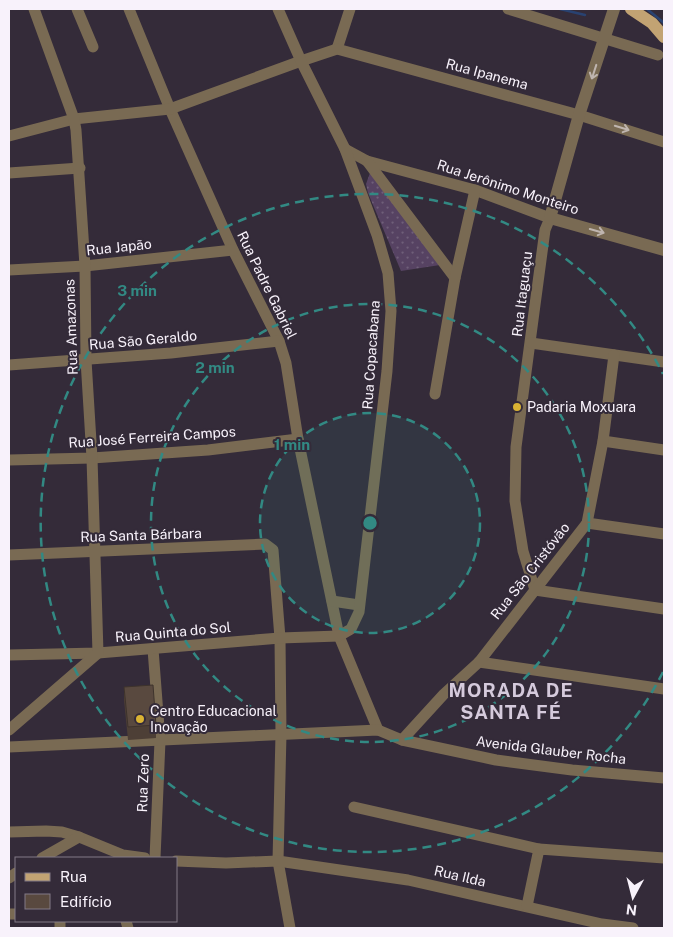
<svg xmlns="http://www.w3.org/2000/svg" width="673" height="937" font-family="'Public Sans',sans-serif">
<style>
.park{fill:url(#park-dots)}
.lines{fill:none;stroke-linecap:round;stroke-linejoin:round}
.stream{stroke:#294271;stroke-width:2.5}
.minor{stroke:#796a53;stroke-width:11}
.tertiary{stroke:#796a53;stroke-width:12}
.primary{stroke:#c2a373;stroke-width:12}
.wall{fill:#4d3f36}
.building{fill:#59493f;stroke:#3e332c}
.oneway{stroke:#bfb5af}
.ring{fill:none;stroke:#328983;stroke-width:2.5;stroke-dasharray:9 6}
.poi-dot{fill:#dab333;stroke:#342b39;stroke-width:2}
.labels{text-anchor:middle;stroke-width:4;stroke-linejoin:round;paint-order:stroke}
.street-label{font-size:14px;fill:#f8f2fb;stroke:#342b39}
.poi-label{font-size:14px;fill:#f8f2fb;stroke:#342b39;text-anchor:start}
.district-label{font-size:19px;font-weight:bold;letter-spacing:1px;fill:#d5cadc;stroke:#342b39}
.centre{fill:#328983;stroke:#342b39;stroke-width:2.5}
.ring-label{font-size:15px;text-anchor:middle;font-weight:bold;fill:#328983;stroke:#342b39;stroke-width:4;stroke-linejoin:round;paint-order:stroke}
</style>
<defs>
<pattern id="park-dots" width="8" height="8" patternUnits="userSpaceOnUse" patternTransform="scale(1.25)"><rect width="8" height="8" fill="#564262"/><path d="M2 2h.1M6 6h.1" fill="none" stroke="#6f5e79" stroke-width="1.8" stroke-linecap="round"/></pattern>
</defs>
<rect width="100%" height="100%" fill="#342b39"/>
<polygon class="park" points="370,173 440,265 401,271 368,193 366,184"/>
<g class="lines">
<g class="stream">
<polyline points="560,9 585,15"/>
<polyline points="647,9 664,23"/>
</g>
<g class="minor">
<polyline points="77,9 93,47"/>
<polyline points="129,9 170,109 233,250 279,341 286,363 298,439 339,636 378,730"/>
<polyline points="508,9 658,55"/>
<polyline points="337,49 350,9"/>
<polyline points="9,136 74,119 170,109 301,61 337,49 579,115 664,142"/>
<polyline points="345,149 367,161 475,190 550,218 545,230 516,447 515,501 523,551 535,590 664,609"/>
<polyline points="367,161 455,278"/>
<polyline points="9,173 80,168"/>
<polyline points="9,270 85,266 233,250"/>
<polyline points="531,343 664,362"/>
<polyline points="9,365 171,353 279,341"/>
<polyline points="435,394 455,278 475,190"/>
<polyline points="603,441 664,450"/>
<polyline points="9,460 92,458 208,450 298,439"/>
<polyline points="587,523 664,534"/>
<polyline points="9,555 265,544 273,550 280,638 281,734 278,861 290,928"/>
<polyline points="332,601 359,605"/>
<polyline points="153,649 160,741 155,858"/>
<polyline points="9,655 98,653 280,638 339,636 351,629 359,612 387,371 391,311 388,273 377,235 345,149 301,61 278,9"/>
<polyline points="479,662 664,689"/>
<polyline points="9,730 98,653 92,458 86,360 85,266 76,130 74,119 34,9"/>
<polyline points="402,740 444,694 479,662 587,523 603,441 614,355"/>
<polyline points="9,747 378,730 402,740 496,760 572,770 664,778"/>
<polyline points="354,807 539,849"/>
<polyline points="9,832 46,831 62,832 79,837 123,855 145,858"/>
<polyline points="42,858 79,837"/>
<polyline points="176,861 226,863 278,861 408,880 602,924 633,928"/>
<polyline points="9,878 16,873"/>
<polyline points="527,906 539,849 664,858"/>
<polyline points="9,914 16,914"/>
<polyline points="60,921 60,928"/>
<polyline points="126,921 128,928"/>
</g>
<polyline class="tertiary" points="614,9 579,115 550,218 664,250"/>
<polyline class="primary" points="631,9 652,23 664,37"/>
</g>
<polygon class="wall" points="124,687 156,725 156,738 128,740 124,700"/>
<polygon class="building" points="153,685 156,725 128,727 124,687"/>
<defs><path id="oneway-shaft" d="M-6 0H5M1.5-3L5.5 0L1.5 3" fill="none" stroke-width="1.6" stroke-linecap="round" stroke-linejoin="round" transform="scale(1.25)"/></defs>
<g class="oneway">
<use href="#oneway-shaft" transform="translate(594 72) rotate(108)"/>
<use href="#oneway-shaft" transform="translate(622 128) rotate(17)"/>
<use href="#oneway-shaft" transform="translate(597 231) rotate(16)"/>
</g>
<circle cx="370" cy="523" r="110" fill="#328983" fill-opacity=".12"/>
<g class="ring">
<circle cx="370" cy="523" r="110"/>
<circle cx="370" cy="523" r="219"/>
<path d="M663 672A329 329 0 1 1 663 374"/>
</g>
<g class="poi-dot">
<circle cx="517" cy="407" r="5"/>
<circle cx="140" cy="719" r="5"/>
</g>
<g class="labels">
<g class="street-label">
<text transform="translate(487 74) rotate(15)" y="5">Rua Ipanema</text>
<text transform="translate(508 187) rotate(18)" y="5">Rua Jerônimo Monteiro</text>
<text transform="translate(119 247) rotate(-6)" y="5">Rua Japão</text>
<text transform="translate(267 285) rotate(64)" y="5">Rua Padre Gabriel</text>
<text transform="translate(522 294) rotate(-83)" y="5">Rua Itaguaçu</text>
<text transform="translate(71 327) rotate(-92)" y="5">Rua Amazonas</text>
<text transform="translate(143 340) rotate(-5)" y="5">Rua São Geraldo</text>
<text transform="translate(371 355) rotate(-86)" y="5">Rua Copacabana</text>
<text transform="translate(152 437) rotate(-4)" y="5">Rua José Ferreira Campos</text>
<text transform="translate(141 535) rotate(-2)" y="5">Rua Santa Bárbara</text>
<text transform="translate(530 571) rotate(-52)" y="5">Rua São Cristóvão</text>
<text transform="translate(173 632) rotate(-5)" y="5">Rua Quinta do Sol</text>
<text transform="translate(551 750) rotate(7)" y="5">Avenida Glauber Rocha</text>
<text transform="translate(143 783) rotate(-88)" y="5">Rua Zero</text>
<text transform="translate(460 876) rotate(13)" y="5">Rua Ilda</text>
</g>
<g class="poi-label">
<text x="527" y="412">Padaria Moxuara</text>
<text x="150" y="716">Centro Educacional<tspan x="150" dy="16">Inovação</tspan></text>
</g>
<g class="district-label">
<text x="511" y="697">MORADA DE<tspan x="511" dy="22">SANTA FÉ</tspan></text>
</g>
</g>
<circle cx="370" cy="523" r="8" class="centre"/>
<g class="ring-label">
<text x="137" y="296">3 min</text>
<text x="215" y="373">2 min</text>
<text x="292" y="450">1 min</text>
</g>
<rect width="673" height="937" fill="none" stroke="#f8f2fb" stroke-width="20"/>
<rect x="15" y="857" width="162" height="65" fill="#342b39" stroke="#827b87"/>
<rect x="25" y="873" width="25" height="8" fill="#c2a373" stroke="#827b87"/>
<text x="60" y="882" font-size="15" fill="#f8f2fb">Rua</text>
<rect x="25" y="894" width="25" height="15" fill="#59493f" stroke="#827b87"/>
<text x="60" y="907" font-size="15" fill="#f8f2fb">Edifício</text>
<g transform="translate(633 897) rotate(187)" stroke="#342b39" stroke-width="4" paint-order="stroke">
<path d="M0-4L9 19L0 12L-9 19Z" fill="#f8f2fb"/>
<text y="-8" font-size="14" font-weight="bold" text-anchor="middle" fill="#f8f2fb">N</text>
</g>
</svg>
